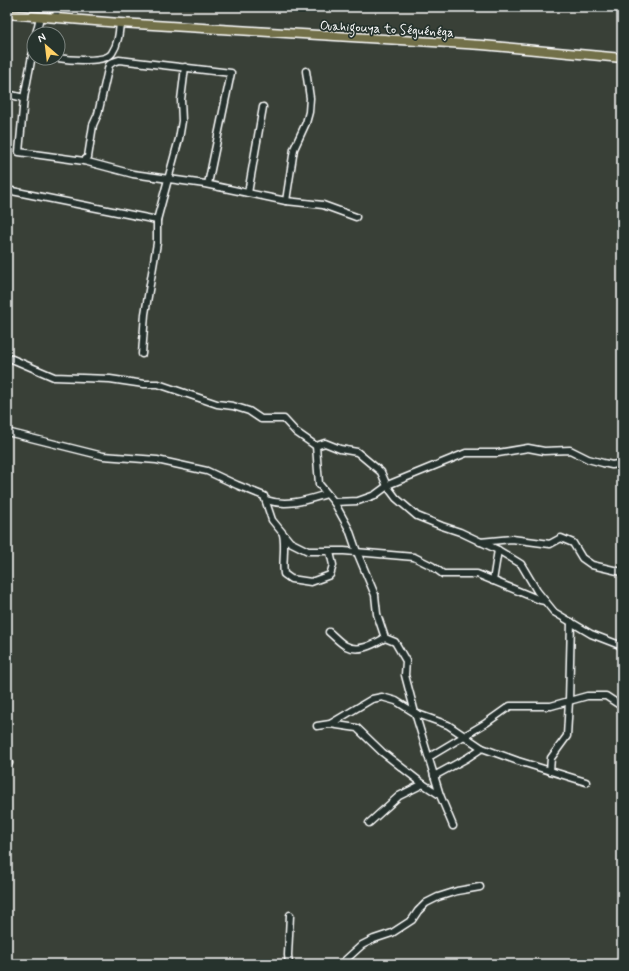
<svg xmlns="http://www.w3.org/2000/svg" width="629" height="971" font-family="Mynerve,sans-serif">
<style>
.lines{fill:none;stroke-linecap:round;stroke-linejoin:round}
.minor-casing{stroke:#fff;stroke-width:9}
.major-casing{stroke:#fff;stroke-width:11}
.minor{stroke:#26332d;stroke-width:6}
.major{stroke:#726f4a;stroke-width:8}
.labels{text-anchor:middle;stroke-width:3.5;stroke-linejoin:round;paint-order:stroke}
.street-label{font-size:13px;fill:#fff;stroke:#26332d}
</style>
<rect width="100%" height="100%" fill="#394037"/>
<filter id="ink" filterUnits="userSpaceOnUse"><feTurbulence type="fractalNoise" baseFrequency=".025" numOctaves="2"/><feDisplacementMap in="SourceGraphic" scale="8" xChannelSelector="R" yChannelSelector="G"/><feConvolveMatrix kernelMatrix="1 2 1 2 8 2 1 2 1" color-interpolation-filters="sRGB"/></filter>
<g filter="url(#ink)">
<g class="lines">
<defs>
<g id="minor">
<polyline points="56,18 57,7"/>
<polyline points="36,34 40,17"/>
<polyline points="34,45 24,98 19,152 84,161 133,174 205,184 286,201 323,205 356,217"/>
<path d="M58,58C69,60 106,63 112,53C118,44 119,34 120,23"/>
<polyline points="7,94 24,98"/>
<polyline points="84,161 88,157 93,125 98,114 109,65 113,62 119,60 231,73 208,184"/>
<polyline points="7,190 157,220"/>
<polyline points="248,193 263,107"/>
<polyline points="286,201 294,149 306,123 309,112 310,98 306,71"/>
<polyline points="142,354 145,314 157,243 157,220 179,139 182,121 181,100 185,67"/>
<polyline points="7,358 12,359 54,377 110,379 144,384 158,384 217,404 233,406 249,411 261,419 284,419 296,432 316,446 325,443 340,449 357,452 381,472 387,486 396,498 417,516 442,526 460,532 498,550 521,564 537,591 554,612 591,634 622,646"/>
<polyline points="7,432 103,456 157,460 207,471 237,485 264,496 272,520 290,542 308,551 344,551 414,557 432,566 443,574 477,574 540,600 545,601"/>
<polyline points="316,446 319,484 334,502 349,529 357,552 375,595 377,614 385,638 395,642 406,661 405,675 415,713 440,795 453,826"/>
<path d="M266,500C287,507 307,500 327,494"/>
<polyline points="334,502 358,501 375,495 390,484 466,453 498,453 528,448 544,451 570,450 588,459 603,463 612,465 622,463"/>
<path d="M283,534C286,548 282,561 284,574L291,579L311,582L330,575L333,565L330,552"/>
<polyline points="480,542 512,539 550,544 561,538 573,543 582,558 592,565 622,572"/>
<polyline points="493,581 498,550"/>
<path d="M329,632C335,637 340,643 346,646C359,653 374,644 385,638"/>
<polyline points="330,724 357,728 382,752 423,784 440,795"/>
<polyline points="317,726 330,724 372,699 382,697 396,701 415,713 448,725 482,748"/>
<polyline points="429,757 486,723 510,706 551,706 587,696 606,696 618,704 622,704"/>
<polyline points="7,759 9,763"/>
<polyline points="550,771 551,758 567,736 569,701 571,622"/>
<polyline points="434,776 467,758 482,748 518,761 586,782"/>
<polyline points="369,823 399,796 423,784"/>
<polyline points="289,964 288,955 290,915"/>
<polyline points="341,964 362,945 374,939 392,933 412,920 418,911 426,903 438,897 457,891 480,887"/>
</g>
<polyline id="major" points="7,14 120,23 482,45 622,58"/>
</defs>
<use href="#minor" class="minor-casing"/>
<use href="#major" class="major-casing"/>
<use href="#minor" class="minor"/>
<use href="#major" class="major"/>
</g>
</g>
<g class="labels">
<g class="street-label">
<text transform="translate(387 28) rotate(3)" y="5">Ouahigouya to Séguénéga</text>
</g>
</g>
<rect width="629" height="971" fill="none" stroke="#26332d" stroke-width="24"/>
<rect x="12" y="12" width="605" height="947" fill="none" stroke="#fff" stroke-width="1.5" filter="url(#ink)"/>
<g transform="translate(46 46) rotate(332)"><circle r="19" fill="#26332d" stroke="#7d8581"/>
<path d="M0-3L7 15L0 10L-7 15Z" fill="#ffd166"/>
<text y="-6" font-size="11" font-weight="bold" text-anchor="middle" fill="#ffffff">N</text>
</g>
</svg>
